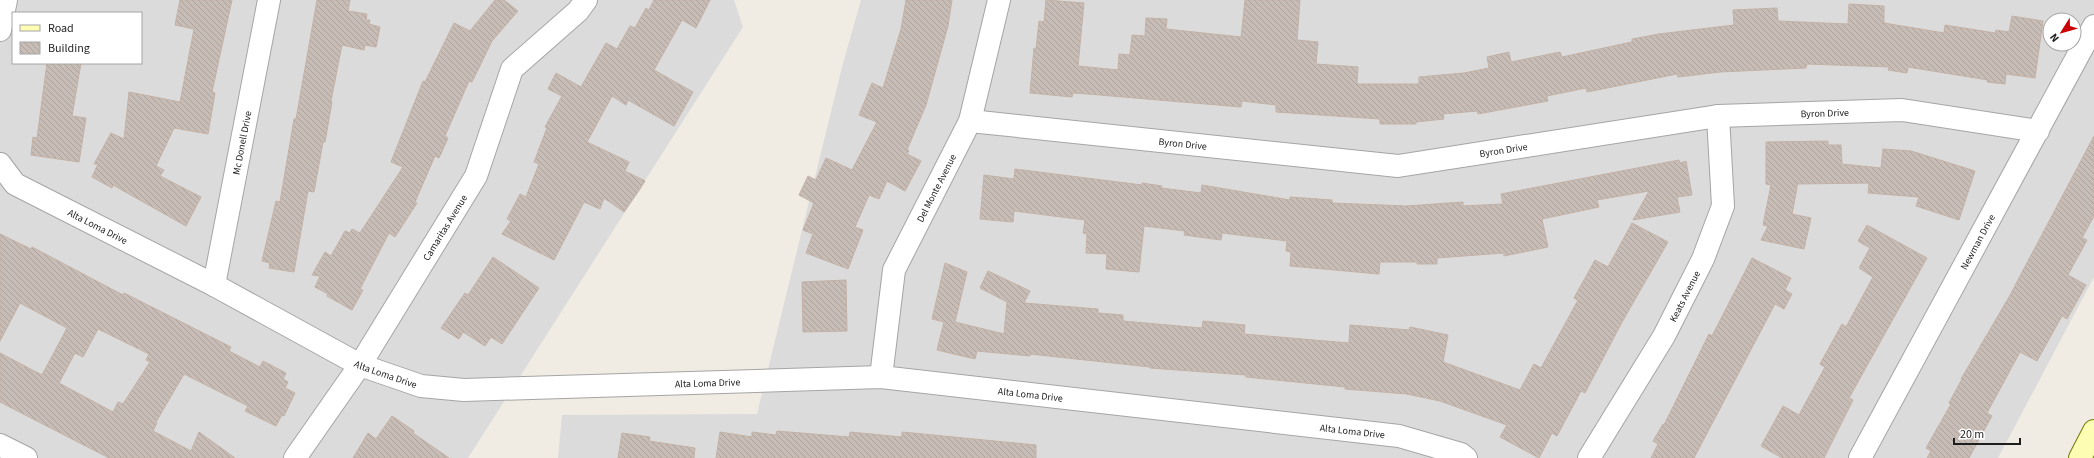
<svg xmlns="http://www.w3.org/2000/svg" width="2094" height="458" font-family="'Source Sans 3',sans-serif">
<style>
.residential{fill:#dcdbdb;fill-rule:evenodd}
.building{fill:url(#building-back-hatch);stroke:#c3b1a5;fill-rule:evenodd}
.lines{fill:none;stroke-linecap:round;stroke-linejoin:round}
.minor-casing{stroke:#a5a5a5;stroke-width:24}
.secondary-casing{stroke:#717a00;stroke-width:24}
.minor{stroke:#fff;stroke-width:22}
.secondary{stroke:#fdfeb3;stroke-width:22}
.labels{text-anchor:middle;stroke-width:3;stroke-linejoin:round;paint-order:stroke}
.street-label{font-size:10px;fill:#1e1e1e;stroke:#fff}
</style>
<defs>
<pattern id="building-back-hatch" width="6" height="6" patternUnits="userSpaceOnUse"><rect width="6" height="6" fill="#c8bdb6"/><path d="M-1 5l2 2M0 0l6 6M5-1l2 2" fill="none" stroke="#aba29c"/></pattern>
</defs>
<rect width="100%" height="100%" fill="#f0ebe3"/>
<g class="residential">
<path d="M0,0H734L743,27L468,458H0ZM13,13H141V63H13Z"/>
<path d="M861,0H2094V277L1998,458H558L562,415L757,414L842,67ZM2050,20H2074V44H2050Z"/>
</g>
<g class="building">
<polygon points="180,0 232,0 212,92 215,93 208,134 174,128 156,166 164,170 160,176 201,197 186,226 113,185 112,188 92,177 98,164 94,164 111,133 124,139 129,92 180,102 194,29 175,25"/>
<polygon points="317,0 350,0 348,11 367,14 366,20 370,20 369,24 380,27 376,47 365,45 364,50 342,45 331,101 332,102 325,142 323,142 314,192 308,191 294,272 269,268 270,263 262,261 276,201 280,202 294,119 296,119"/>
<polygon points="495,0 504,0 518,11 492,41 472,82 469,81 445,136 448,138 439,158 435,156 415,202 417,203 395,237 389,233 360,289 363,290 352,310 327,296 328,294 315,287 320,276 312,275 325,252 331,256 345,231 350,233 352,229 360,233 403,167 391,162 423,81 425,82 454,23 470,31"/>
<polygon points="654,0 710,0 696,28 682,20 654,70 693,92 674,126 628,100 626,105 612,96 587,142 629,162 625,171 645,181 640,189 624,212 604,198 600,209 584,202 554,260 502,234 511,221 507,219 520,194 526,197 539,164 534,162 547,128 545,127 562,96 548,89 556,73 581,87 606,43 617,49 630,26 635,28 646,8 649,10"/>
<polygon points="906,0 952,0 948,26 926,105 907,150 909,151 907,154 921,161 905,191 887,181 879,199 869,195 855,227 863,230 848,269 806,253 813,234 803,230 814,203 799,195 808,176 816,180 826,158 852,170 877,122 859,115 872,83 883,88 901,29"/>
<polygon points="1046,0 1084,3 1078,66 1118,70 1119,54 1130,55 1132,35 1145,36 1146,18 1167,19 1166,29 1241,37 1245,0 1300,0 1297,40 1318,42 1316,64 1358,67 1357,84 1419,84 1419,77 1464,73 1489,68 1487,57 1509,52 1511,62 1560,52 1562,57 1632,42 1632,39 1659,34 1734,25 1733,10 1777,8 1778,21 1848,24 1849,4 1884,6 1884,23 1944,33 1945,25 1995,33 1996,30 2009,32 2012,16 2043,21 2035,78 2006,74 2005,84 1987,82 1988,80 1908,67 1907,73 1888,70 1889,67 1807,64 1806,68 1720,72 1678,77 1677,74 1587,92 1586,88 1547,96 1548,101 1478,114 1477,111 1443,114 1444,119 1416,122 1416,124 1380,124 1380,119 1276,112 1276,105 1242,101 1241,107 1088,94 1073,93 1072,97 1030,93 1034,48 1036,49 1039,21 1044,22"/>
<polygon points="47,63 81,63 72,116 86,118 79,162 31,155 33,137 37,138"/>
<polygon points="2094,136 2094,216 2082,238 2087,240 2068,275 2086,285 2067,319 2062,316 2037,361 2020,352 1987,413 1992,416 1969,458 1927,458 1931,451 1926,448 1951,404 1949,403 1962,379 1961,379 2009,297"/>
<polygon points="1828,141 1828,145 1841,145 1842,164 1881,168 1883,149 1911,151 1975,171 1959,220 1916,206 1919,197 1868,193 1869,183 1798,184 1797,187 1795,187 1797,188 1792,214 1811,218 1804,249 1761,240 1768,226 1763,225 1771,185 1766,184 1766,142"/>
<polygon points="1679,160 1680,163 1686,161 1692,195 1677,197 1680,212 1633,220 1649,191 1597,200 1599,207 1542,219 1548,247 1504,256 1504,253 1437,258 1437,264 1417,264 1417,262 1380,262 1379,274 1290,266 1291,252 1286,251 1287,241 1222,233 1221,240 1184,235 1185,231 1144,226 1139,272 1106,269 1107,254 1086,253 1087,234 1083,233 1085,220 1014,211 1013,222 980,219 984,175 1014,179 1015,169 1142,185 1142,183 1162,186 1161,188 1201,193 1202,185 1290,200 1290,197 1332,200 1332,203 1407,206 1463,202 1463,206 1503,204 1501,194"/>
<polygon points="1632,223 1668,242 1621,324 1585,393 1581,391 1557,436 1552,433 1539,458 1500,437 1507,425 1440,401 1407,394 1345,389 1345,387 1246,377 1246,375 1150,368 1150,367 1030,354 1030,356 977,351 975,359 937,350 944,322 932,319 945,263 967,272 955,322 1004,334 1007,302 980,288 988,271 1030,291 1024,303 1098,309 1098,313 1123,315 1123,321 1202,328 1203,321 1245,325 1244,334 1349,343 1350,325 1409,330 1410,327 1448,335 1443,362 1520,390 1534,364 1541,368 1578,300 1574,298 1595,260 1608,267"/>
<polygon points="1867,225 1927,258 1849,398 1853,400 1824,458 1782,458 1761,446 1783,406 1799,415 1825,367 1820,364 1842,324 1846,327 1873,277 1859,268 1870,248 1858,241"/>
<path d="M0,234L31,249L32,247L123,295L124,293L231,347L229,351L260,367L263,361L286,373L283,379L288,382L285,388L295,393L284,416L282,415L276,426L245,411L248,406L184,374L156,422L157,423L153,431L191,451L199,432L235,458H109L0,402V353L42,375L67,328L20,303L0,341ZM98,329L149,354L146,360L150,362L123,404L118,402L113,412L59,383L75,353L83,357Z"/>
<polygon points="493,257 539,288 502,344 491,337 485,346 463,332 459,339 441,328 465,293 468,295"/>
<polygon points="1752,258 1791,278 1785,290 1792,294 1784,309 1775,304 1694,458 1651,458 1658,444 1653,441 1663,424 1664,425 1709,334 1712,336"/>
<polygon points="846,280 847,331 803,332 802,282"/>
<polygon points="392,416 414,431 413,433 449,458 353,458 368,433 376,439"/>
<polygon points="777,431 849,437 850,432 902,437 902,432 1036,445 1036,458 716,458 720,432 752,437 752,432 776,435"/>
<polygon points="622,433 650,437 649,441 695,448 694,458 618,458"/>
</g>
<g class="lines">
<defs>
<g id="minor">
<polyline points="0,30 6,0"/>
<path id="s1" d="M970,121L1398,166L1718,116L1902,110L2038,131"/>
<path id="s2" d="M0,164L15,184L214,285L360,365L421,386L464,390L881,377L1399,436L1461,454L1466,458"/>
<path id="s3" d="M214,285L269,0"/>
<path id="s4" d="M881,377L894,270L970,121L999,0"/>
<polyline points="0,445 26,458"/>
<path id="s5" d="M295,458L360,365L476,176L512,69L578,11L586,0"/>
<path id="s6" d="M1589,458L1664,336L1703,259L1723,206L1718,116"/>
<path id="s7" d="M1860,458L2094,26"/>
</g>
<polyline id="secondary" points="2080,458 2094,431"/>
</defs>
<use href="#minor" class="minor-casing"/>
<use href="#secondary" class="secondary-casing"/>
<use href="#minor" class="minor"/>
<use href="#secondary" class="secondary"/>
</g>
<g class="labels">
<g class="street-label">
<text dy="4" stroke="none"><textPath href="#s1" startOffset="861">Byron Drive</textPath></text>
<text dy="4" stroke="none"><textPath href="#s3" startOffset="145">Mc Donell Drive</textPath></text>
<text dy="4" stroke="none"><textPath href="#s1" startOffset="214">Byron Drive</textPath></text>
<text dy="4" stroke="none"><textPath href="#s1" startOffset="537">Byron Drive</textPath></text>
<text dy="4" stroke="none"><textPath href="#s4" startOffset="200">Del Monte Avenue</textPath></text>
<text dy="4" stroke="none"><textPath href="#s2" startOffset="118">Alta Loma Drive</textPath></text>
<text dy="4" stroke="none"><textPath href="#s5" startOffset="275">Camaritas Avenue</textPath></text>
<text dy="4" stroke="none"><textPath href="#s7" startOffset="246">Newman Drive</textPath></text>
<text dy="4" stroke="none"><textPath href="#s6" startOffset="188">Keats Avenue</textPath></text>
<text dy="4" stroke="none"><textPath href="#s2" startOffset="442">Alta Loma Drive</textPath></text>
<text dy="4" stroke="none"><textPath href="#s2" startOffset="766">Alta Loma Drive</textPath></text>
<text dy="4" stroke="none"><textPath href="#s2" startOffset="1090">Alta Loma Drive</textPath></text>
<text dy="4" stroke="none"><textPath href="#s2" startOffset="1414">Alta Loma Drive</textPath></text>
</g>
</g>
<rect x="12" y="12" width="130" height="52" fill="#ffffff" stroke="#a5a5a5"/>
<rect x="20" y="25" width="20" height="6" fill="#fdfeb3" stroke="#a5a5a5"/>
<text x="48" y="32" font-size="12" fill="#1e1e1e">Road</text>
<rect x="20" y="42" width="20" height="12" fill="url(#building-back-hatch)" stroke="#a5a5a5"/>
<text x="48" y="52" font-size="12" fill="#1e1e1e">Building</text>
<g transform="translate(2062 32) rotate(233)"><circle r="19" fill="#ffffff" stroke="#a5a5a5"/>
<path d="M0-3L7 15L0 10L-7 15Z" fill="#cc0007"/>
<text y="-6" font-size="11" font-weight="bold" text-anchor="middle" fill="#1e1e1e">N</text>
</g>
<path d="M1954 438v6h66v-6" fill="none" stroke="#1e1e1e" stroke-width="2"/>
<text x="1960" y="438" font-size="12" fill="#1e1e1e" stroke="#ffffff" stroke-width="3" paint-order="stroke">20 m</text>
</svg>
